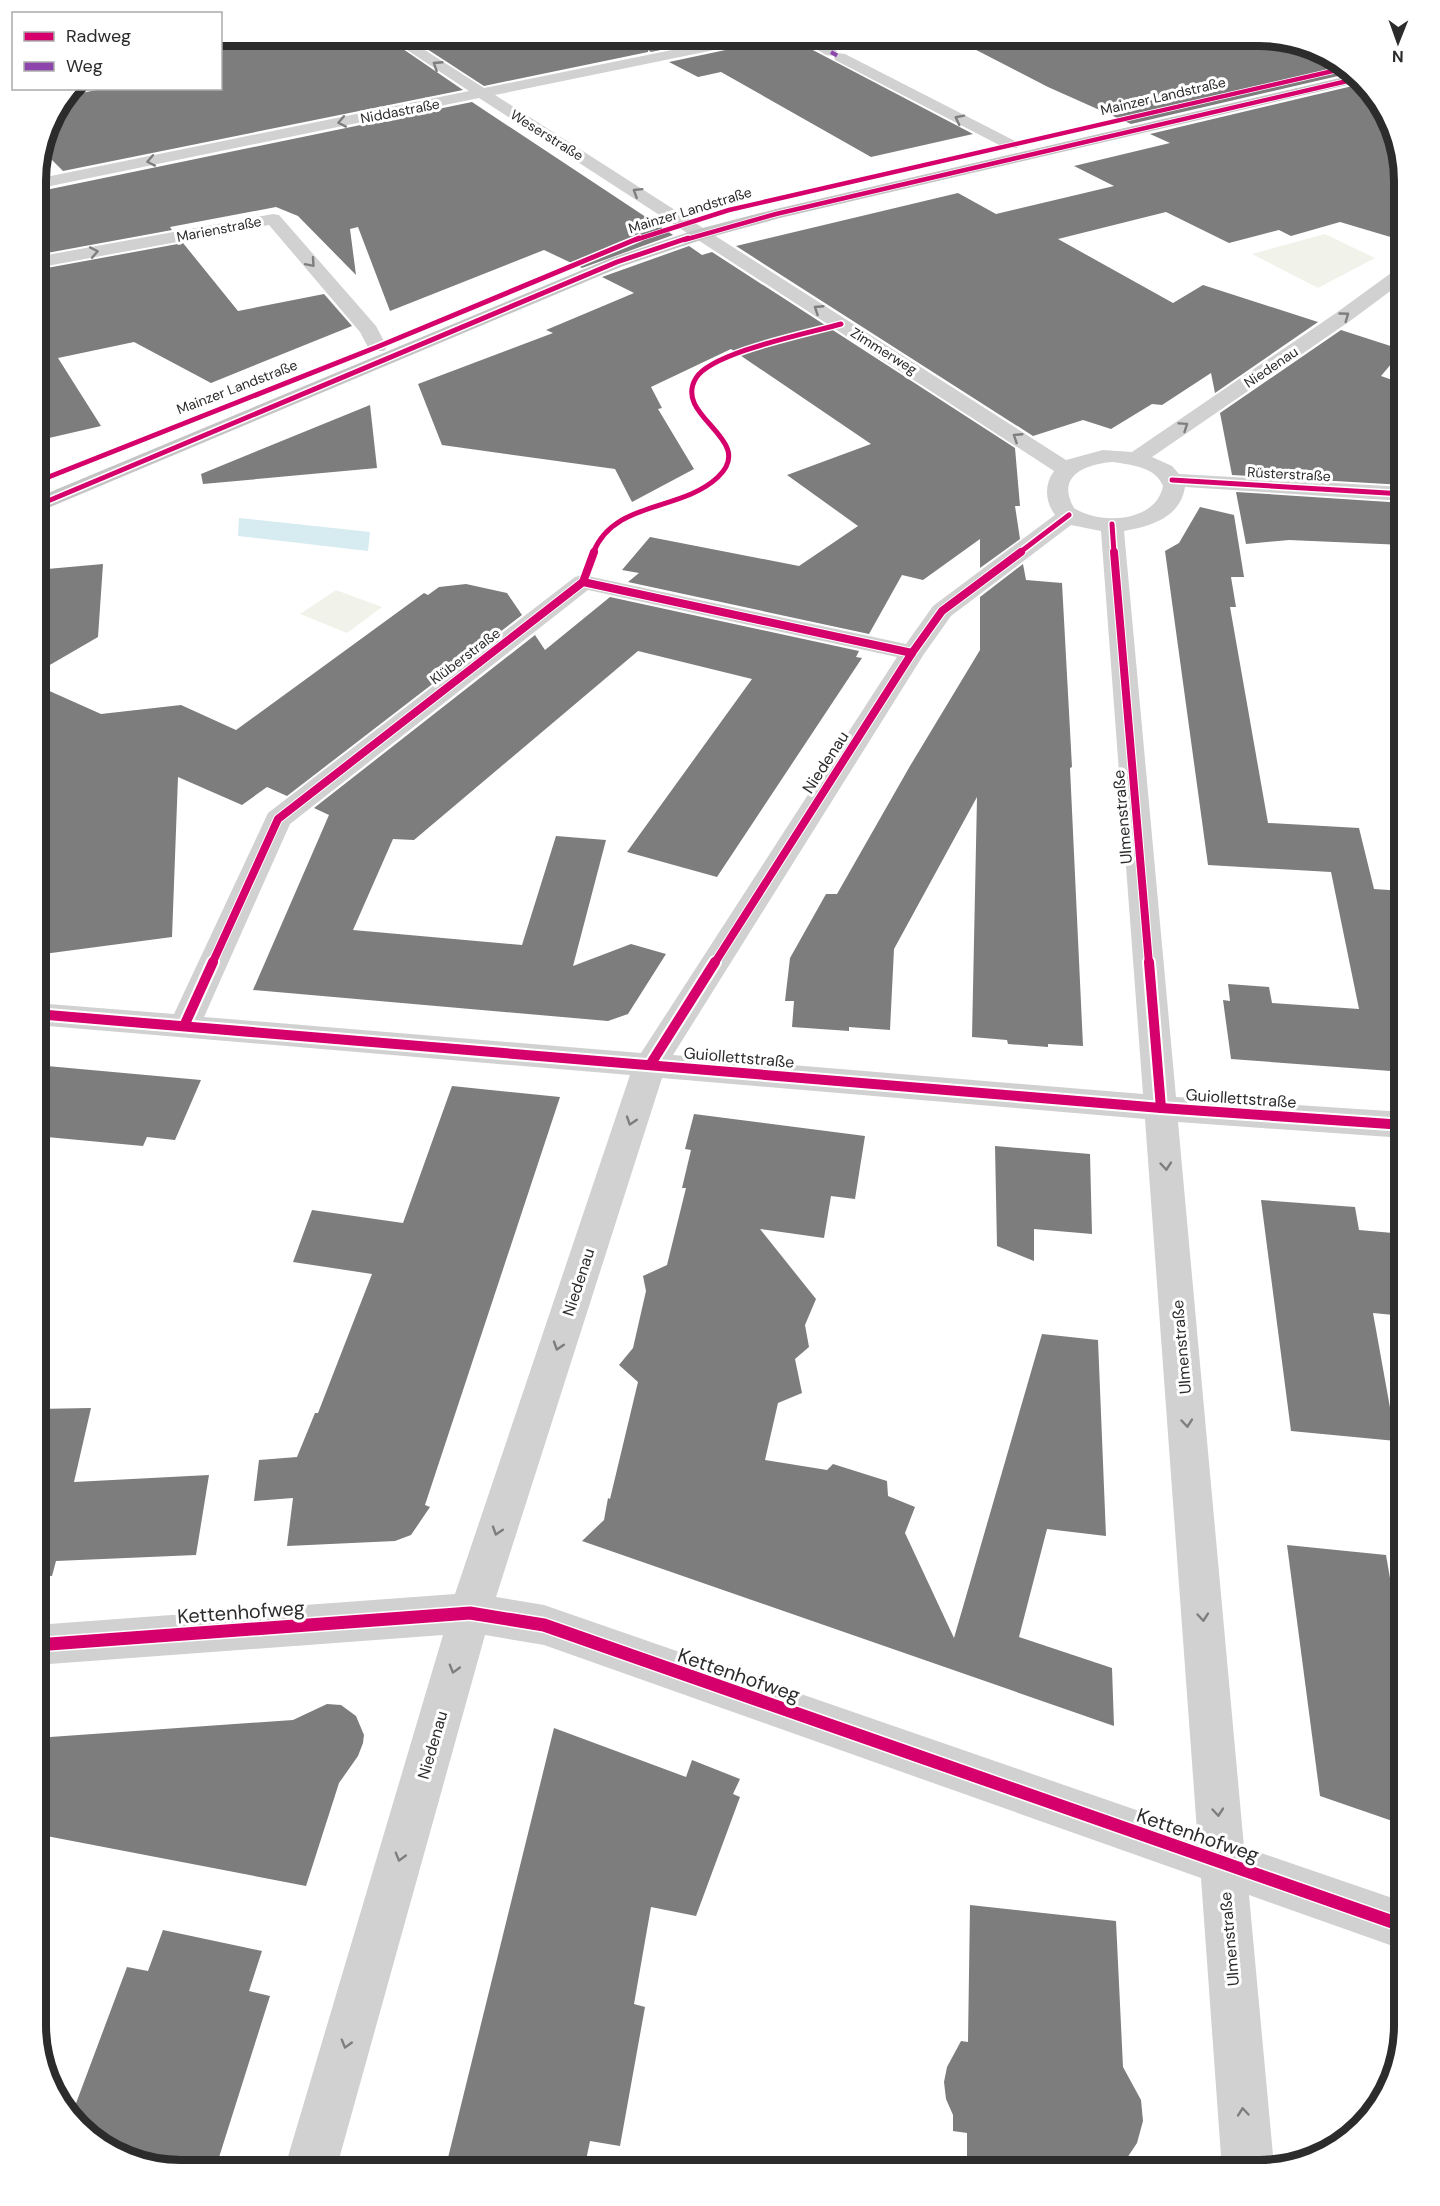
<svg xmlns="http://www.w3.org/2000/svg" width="1440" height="2206" font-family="'DM Sans',sans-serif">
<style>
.green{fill:#f1f3ea}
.water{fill:#d6ecf1}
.building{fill:#7d7d7d}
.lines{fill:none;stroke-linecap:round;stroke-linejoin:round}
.minor{fill:#d1d1d1;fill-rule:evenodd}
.primary{fill:#c4c4c4;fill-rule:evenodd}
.quiet{stroke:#8e44ad;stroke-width:4;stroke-dasharray:7 4;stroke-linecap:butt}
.cycleway-far4-casing{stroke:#fff;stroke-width:6}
.cycleway-far3-casing{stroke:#fff;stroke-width:8}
.cycleway-far2-casing{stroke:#fff;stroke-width:10}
.cycleway-far1-casing{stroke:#fff;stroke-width:14}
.cycleway-casing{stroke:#fff;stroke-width:16}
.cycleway-far4{stroke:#d6006c;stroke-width:4.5}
.cycleway-far3{stroke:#d6006c;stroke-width:5}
.cycleway-far2{stroke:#d6006c;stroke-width:8}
.cycleway-far1{stroke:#d6006c;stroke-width:10}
.cycleway{stroke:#d6006c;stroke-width:13}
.oneway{stroke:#7e7e7e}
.labels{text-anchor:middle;stroke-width:6;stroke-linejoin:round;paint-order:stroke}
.far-street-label{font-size:14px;fill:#2c2c2c;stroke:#fff}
.street-label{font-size:16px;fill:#2c2c2c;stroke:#fff}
.near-street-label{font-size:20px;fill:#2c2c2c;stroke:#fff}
.rim{fill:none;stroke:#2c2c2c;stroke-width:8}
</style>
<rect width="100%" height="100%" fill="#fff"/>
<g class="green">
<polygon points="1325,234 1375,258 1318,288 1252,254"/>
<polygon points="336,590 382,607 347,633 300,614"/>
</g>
<polygon class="water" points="239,518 370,532 368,551 238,536"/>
<g class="building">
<polygon points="291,36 384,36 463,90 63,171 42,150 47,125 67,96 106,88 220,88 220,49"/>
<polygon points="407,36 729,36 651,52 648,50 648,52 484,86"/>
<polygon points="772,36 793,36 809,48 973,134 871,157 721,72 698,77 669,62 763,42"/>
<polygon points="949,36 1268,36 1339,60 1351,73 1131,124 1048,87"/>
<polygon points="1361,84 1385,109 1404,181 1404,241 1340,222 1291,236 1279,230 1229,243 1166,212 1058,239 1173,303 1203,285 1318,322 1215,393 1211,373 1162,405 1152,404 1111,429 1083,420 1033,436 736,246 958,193 996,214 1114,186 1074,166 1170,143 1150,134"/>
<polygon points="472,102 673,235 582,268 544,250 390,311 358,227 350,229 356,275 298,216 276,207 170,227 172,230 36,255 36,192"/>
<polygon points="183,243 238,311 324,294 352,326 211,383 134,342 58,358 101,426 36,441 36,270"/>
<polygon points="689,246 702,255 712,252 1015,448 1020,506 1015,506 1020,539 980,568 980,539 923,580 902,575 869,634 628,582 639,573 622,570 650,537 799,566 858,526 787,475 871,444 731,349 651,387 662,408 658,409 694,469 632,502 615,469 442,445 418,384 553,333 546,330 634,293 602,277"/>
<polygon points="1341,330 1403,350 1381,376 1404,384 1404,485 1232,475 1220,413"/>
<polygon points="370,405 377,468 203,484 201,474"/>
<polygon points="1236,492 1404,503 1404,545 1289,540 1246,544"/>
<polygon points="1200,507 1234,515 1244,577 1231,577 1236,607 1230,607 1268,823 1359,828 1374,889 1404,891 1404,1072 1231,1059 1223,1000 1230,1001 1228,984 1269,987 1272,1003 1359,1009 1331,872 1208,865 1165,551 1179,543"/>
<polygon points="103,564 98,637 36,673 36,570"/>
<polygon points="1023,564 1026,580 1062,583 1072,767 1070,768 1083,1046 1048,1044 1048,1047 1008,1044 1007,1040 972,1037 977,797 894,949 890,1030 849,1027 849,1031 792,1027 794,1001 785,1001 790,958 826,894 837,894 910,766 980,650 980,597"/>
<polygon points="466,584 507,593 522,615 287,796 267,787 242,805 178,777 172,937 36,955 36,685 101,714 181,705 236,730 424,593 428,595 439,587"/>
<polygon points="610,597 859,651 856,657 862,658 717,877 627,852 752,679 638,651 414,840 393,839 353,930 522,945 556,836 606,840 573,966 631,944 666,954 628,1014 608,1021 253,990 329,815 314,808 535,635 545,650"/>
<polygon points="36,1065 201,1080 175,1140 147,1137 143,1146 36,1136"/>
<polygon points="452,1086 560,1097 425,1505 430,1507 411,1535 395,1541 287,1546 293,1498 254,1501 259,1460 297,1457 315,1413 318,1413 372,1274 293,1262 312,1210 403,1223"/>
<polygon points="694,1114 865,1136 855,1199 831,1196 824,1238 760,1229 816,1299 805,1325 809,1347 795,1359 802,1393 778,1403 765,1460 827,1470 833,1464 887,1481 888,1496 915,1507 905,1533 954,1638 1042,1334 1098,1340 1106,1536 1047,1529 1019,1637 1112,1668 1114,1726 582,1541 604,1520 608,1498 610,1499 638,1382 619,1365 633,1348 646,1291 643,1276 667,1265 686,1188 682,1188 691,1150 685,1149"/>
<polygon points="995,1146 1090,1154 1092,1234 1034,1229 1034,1261 997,1246"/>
<polygon points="1261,1200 1355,1207 1359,1230 1404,1234 1404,1316 1373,1313 1396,1441 1291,1431"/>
<polygon points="91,1408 74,1482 209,1475 196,1555 56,1561 52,1576 36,1575 36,1409"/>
<polygon points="1287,1545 1386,1555 1404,1659 1404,1825 1320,1796"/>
<polygon points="327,1704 341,1705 356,1716 364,1735 363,1743 358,1756 339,1783 306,1886 36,1834 36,1738 293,1720"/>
<polygon points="554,1728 686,1777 692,1760 740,1779 733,1794 740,1797 696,1916 651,1907 634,2004 645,2007 620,2146 590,2141 584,2170 445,2170"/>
<polygon points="970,1905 1116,1921 1123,2067 1141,2100 1143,2121 1137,2143 1119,2170 967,2170 967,2133 953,2131 953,2115 946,2099 944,2082 947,2067 961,2041 968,2042"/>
<polygon points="163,1930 262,1951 249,1991 270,1996 215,2170 172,2170 108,2150 72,2114 127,1967 148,1971"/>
</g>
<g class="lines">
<g class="minor">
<path d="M386,36H403L484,88L741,36H770L763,40L495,95L1066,460L1103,450L1132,452L1336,313L1398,268L1404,266V281L1350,321L1152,457L1172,466L1179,474L1404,487V501L1185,487C1180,518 1151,526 1124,531L1176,1097L1404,1112V1138L1178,1122L1244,1847L1404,1902V1950L1249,1895L1274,2166L1259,2170H1222L1201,1878L544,1645L485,1635L336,2170H284L443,1635L36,1665V1625L455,1594L630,1075L36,1025V1003L174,1014L268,813L575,577L583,575L906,644L933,606L1055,515C1045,501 1044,485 1054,471L479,98L36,189V179L469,91ZM1113,462C1131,465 1156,467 1163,486C1156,523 1099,525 1074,508C1055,475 1087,464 1113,462ZM1071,525L1101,531L1143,1094L673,1055L924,654L951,616ZM588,590L897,657L641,1053L204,1017L290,824ZM662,1078L1145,1119L1197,1831L544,1605L496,1597Z"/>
<polygon points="795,36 813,36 836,49 837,53 845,54 1017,142 1019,145 1017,148 1005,148 835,60 834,56 826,55"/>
<polygon points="273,214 279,215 376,326 387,347 384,351 370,351 360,332 269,225 36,268 36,257"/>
</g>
<polygon class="primary" points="1353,75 1360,82 780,218 707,238 623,266 36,513 36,498 611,258 695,230 776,209"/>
<polyline class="quiet" points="831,52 840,57"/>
<defs>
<g id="cycleway-far4">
<polyline points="635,240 729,210 1346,68"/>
<polyline points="684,240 776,214 1356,79"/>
</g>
<g id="cycleway-far3">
<polyline points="1172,480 1404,494"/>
<polyline points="36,482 377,347 639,238"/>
<polyline points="36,506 617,262 688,238"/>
<polyline points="1112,524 1114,553"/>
<path d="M593,553C614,500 681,512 718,477C758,439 672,417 696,378C712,352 810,333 841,324"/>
<polyline points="1019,553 1069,515"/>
</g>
<g id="cycleway-far2">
<polyline points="1114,552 1149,964"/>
<polyline points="583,582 594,552"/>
<polyline points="212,964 278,819 583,582 912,653"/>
<polyline points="714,964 912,653 942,611 1021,552"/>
</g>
<g id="cycleway-far1">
<polyline points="1149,962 1161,1108"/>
<polyline points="36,1014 1161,1108 1404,1125"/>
<polyline points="184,1026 213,962"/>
<polyline points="650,1065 715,962"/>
</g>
<polyline id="cycleway" points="36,1645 470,1613 544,1625 1404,1926"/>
</defs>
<use href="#cycleway-far4" class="cycleway-far4-casing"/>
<use href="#cycleway-far3" class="cycleway-far3-casing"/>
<use href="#cycleway-far2" class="cycleway-far2-casing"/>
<use href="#cycleway-far1" class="cycleway-far1-casing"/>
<use href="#cycleway" class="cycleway-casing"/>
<use href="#cycleway-far4" class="cycleway-far4"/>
<use href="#cycleway-far3" class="cycleway-far3"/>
<use href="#cycleway-far2" class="cycleway-far2"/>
<use href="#cycleway-far1" class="cycleway-far1"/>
<use href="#cycleway" class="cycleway"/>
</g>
<defs><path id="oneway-chevron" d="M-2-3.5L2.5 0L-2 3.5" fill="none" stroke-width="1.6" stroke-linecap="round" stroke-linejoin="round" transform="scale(1.5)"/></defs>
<g class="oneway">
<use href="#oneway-chevron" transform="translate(437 65) rotate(-147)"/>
<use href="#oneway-chevron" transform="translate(959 119) rotate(-153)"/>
<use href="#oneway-chevron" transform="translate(342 122) rotate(169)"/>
<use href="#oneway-chevron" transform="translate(151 161) rotate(169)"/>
<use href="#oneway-chevron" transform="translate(637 192) rotate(-148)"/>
<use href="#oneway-chevron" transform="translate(94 252) rotate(-11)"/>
<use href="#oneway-chevron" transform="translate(311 263) rotate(49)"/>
<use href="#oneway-chevron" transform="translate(818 309) rotate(-147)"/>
<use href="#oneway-chevron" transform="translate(1345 316) rotate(-36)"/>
<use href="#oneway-chevron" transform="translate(1184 426) rotate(-34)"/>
<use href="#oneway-chevron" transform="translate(1017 437) rotate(-147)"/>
<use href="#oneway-chevron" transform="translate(631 1121) rotate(108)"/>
<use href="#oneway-chevron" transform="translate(1166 1166) rotate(85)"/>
<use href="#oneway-chevron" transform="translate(558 1346) rotate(108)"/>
<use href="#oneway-chevron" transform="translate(1187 1423) rotate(85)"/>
<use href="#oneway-chevron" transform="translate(497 1531) rotate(108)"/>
<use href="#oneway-chevron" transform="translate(1203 1617) rotate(85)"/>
<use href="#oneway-chevron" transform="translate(454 1669) rotate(106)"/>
<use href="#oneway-chevron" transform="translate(1218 1812) rotate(85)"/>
<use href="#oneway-chevron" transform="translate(400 1857) rotate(106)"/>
<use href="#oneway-chevron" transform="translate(346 2044) rotate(106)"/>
<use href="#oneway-chevron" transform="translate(1243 2112) rotate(-95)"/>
</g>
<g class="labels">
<g class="far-street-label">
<text transform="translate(1163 96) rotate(-13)" y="5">Mainzer Landstraße</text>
<text transform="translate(400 111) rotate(-11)" y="5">Niddastraße</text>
<text transform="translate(547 135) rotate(32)" y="5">Weserstraße</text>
<text transform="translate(690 210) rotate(-17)" y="5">Mainzer Landstraße</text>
<text transform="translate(219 229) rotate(-11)" y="5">Marienstraße</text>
<text transform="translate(884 351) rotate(32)" y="5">Zimmerweg</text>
<text transform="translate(1271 367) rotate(-34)" y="5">Niedenau</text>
<text transform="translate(237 387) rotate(-21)" y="5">Mainzer Landstraße</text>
<text transform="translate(1289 474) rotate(3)" y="5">Rüsterstraße</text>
<text transform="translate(465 656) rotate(-37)" y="5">Klüberstraße</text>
</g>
<g class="street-label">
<text transform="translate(825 762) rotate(-57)" y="6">Niedenau</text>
<text transform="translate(1122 817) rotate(-95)" y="6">Ulmenstraße</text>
<text transform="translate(739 1057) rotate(5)" y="6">Guiollettstraße</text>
<text transform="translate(1241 1098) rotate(4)" y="6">Guiollettstraße</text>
<text transform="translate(578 1282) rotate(-72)" y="6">Niedenau</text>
<text transform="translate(1181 1347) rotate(-95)" y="6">Ulmenstraße</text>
<text transform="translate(432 1745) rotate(-74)" y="6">Niedenau</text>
<text transform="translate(1229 1939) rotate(-95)" y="6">Ulmenstraße</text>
</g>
<g class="near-street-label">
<text transform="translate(241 1612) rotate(-4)" y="7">Kettenhofweg</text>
<text transform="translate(739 1675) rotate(19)" y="7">Kettenhofweg</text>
<text transform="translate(1198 1835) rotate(19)" y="7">Kettenhofweg</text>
</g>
</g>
<path d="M0 0H1440V2206H0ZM181 46H1259A135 135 0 0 1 1394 181V2025A135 135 0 0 1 1259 2160H181A135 135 0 0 1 46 2025V181A135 135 0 0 1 181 46Z" fill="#fff" fill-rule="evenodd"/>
<path class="rim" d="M181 46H1259A135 135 0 0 1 1394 181V2025A135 135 0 0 1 1259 2160H181A135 135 0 0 1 46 2025V181A135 135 0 0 1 181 46Z"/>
<rect x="12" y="12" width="210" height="78" fill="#ffffff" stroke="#ababab" stroke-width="1.5"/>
<rect x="24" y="32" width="30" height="9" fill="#d6006c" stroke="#ababab" stroke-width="1.5"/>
<text x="66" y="42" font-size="18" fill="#2c2c2c">Radweg</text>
<rect x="24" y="62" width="30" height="9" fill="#8e44ad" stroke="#ababab" stroke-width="1.5"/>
<text x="66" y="72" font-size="18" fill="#2c2c2c">Weg</text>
<g transform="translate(1398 42) rotate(181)" stroke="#ffffff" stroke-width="4.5" paint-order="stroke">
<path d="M0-4.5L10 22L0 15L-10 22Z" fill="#2c2c2c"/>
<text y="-9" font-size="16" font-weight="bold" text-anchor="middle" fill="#2c2c2c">N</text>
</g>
</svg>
